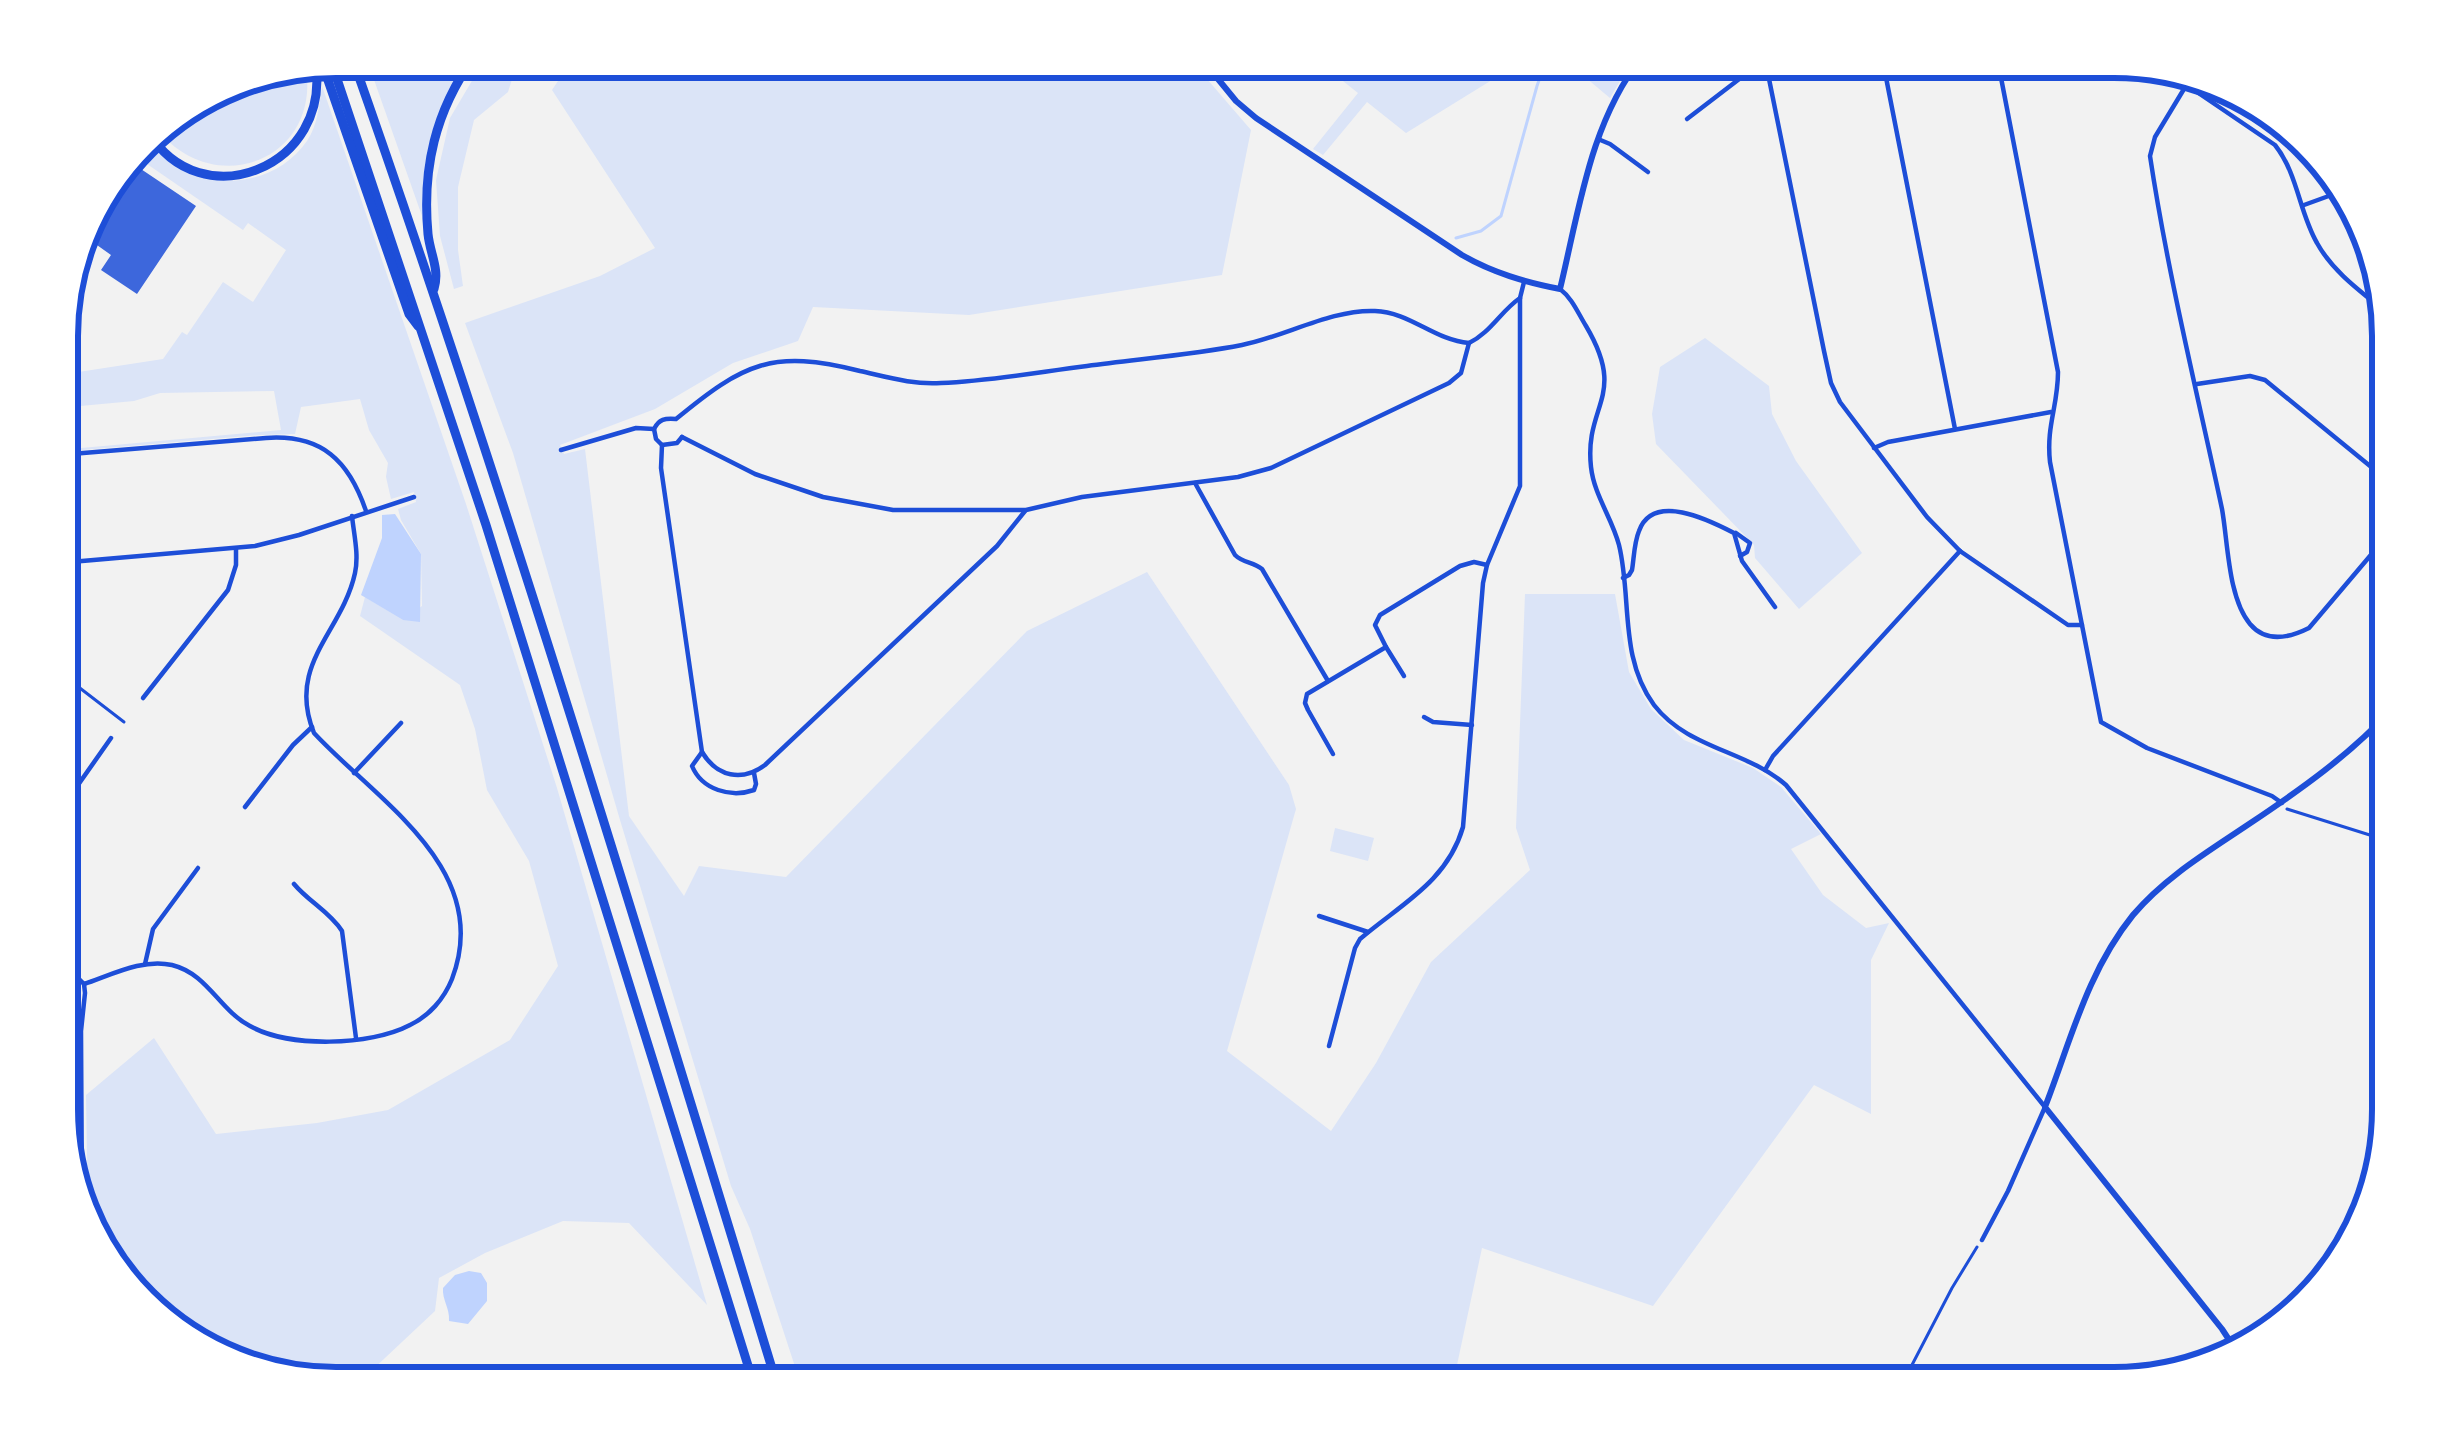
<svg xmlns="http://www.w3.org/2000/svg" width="2450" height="1445" font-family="Mulish,sans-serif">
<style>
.green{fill:#dbe4f7}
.water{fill:#bfd3fe}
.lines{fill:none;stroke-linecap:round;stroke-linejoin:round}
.stream{stroke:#bfd3fe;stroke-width:3}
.building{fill:#3d67dc}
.path{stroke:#1d4ed8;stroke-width:3}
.minor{stroke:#1d4ed8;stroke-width:4.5}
.tertiary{stroke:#1d4ed8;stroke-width:6}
.motorway{stroke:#1d4ed8;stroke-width:9}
.rim{fill:none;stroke:#1d4ed8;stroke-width:6}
</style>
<rect width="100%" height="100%" fill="#f2f2f2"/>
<g class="green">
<path d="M366,57H469C436,107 421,155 422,216Z"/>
<polygon points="486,57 519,57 508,92 474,120 458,187 458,250 463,286 454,289 440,236 436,180 450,118"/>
<polygon points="574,57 1095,57 1097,67 1132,78 1178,57 1188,57 1251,130 1222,275 969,315 813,307 798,341 733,363 655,409 560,445 564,454 585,449 629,816 684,896 699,866 786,877 1027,631 1147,572 1289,785 1296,809 1227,1051 1331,1131 1376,1063 1431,962 1530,870 1516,828 1525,594 1615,594 1629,672 1651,709 1684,740 1753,768 1781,787 1821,834 1791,849 1823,895 1866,928 1889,923 1871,960 1871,1114 1814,1085 1653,1306 1482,1248 1457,1365 1458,1388 802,1388 750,1229 731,1186 620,820 513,453 465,323 600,276 655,248 552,90"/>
<polygon points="1313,57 1507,57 1500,75 1406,133 1367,102 1323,155 1313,149 1358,93"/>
<polygon points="1561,57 1634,57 1610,98"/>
<path d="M305,63C325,160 211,204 154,125L230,78Z"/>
<path d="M322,86L466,504L557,788L707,1305L629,1223L563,1221L485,1253L439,1278L435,1311L353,1388H335L196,1350L104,1264L88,1222L86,1095L154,1038L216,1134L317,1123L388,1110L510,1040L558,966L529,861L487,790L475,729L460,685L360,616L365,597L403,620L422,606L421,554L401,520L398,509L416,502L414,492L391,499L386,477L388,463L369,430L360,399L301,407L295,434L260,435L59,452V450L281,430L274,391L160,393L134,401L59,408V375L163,359L182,332L187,335L223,282L253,302L286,250L248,223L243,230L131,153L145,136C181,192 268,197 307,141C318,125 319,105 322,86Z"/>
<polygon points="1705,338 1769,386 1772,414 1796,461 1862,553 1799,609 1755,558 1754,545 1656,444 1652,414 1660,367"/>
<polygon points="1335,828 1374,838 1368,861 1330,851"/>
</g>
<g class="water">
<polygon points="395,514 421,554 420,622 403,620 361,595 382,538 382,515"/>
<path d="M469,1271L481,1273L487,1283V1301L468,1324L449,1321C450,1308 442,1300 443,1288L455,1275Z"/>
</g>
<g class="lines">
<polyline class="stream" points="1456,238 1481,231 1501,216 1537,86 1546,60 1550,57"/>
</g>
<polygon class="building" points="126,159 196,206 137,294 101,270 111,255 80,233 86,212"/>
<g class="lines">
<g class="path">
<polyline points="1221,57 1221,73"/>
<polyline points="59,672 124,722"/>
<polyline points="2287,809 2373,836 2392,846"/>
<polyline points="1900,1388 1952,1288 1977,1247"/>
</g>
<g class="minor">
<polyline points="1882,57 1955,429"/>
<path d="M1997,57L2058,372C2058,406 2046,426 2050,462L2101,722L2147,748L2272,796L2282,803"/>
<polyline points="1765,59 1824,351 1831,383 1840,402 1927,517 1960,551 2068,625 2082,625"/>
<path d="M2166,71L2275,145C2298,174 2299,212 2317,243C2334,274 2366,295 2392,317"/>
<path d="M2187,84L2155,137L2150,156C2168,275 2197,392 2222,509C2228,542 2228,598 2250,624C2266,643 2289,638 2309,628L2392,530"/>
<polyline points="1687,119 1768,57"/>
<polyline points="1598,139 1610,144 1648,172"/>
<polyline points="2304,205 2348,189"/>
<path d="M1560,289C1572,298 1578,313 1586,326C1628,397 1584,404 1591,467C1594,495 1612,518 1619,545C1632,598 1619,658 1654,705C1688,749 1746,750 1786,785L2045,1107L2008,1191L1982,1240"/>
<polyline points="2197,384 2250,376 2265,380 2392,484"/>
<polyline points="654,429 656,439 662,445 677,443 682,437"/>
<path d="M682,437L755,474L823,497L893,510H1026L1082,497L1238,477L1271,468L1449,383L1461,373L1469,343C1490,333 1501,311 1520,298"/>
<path d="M662,445L661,468L702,752C717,777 742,782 765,765L997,546L1025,511"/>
<polyline points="1874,448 1888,442 2051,412"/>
<path d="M561,450L636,428L654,429C659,419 665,418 676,419C744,363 772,349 860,371C887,377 913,385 941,383C990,381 1039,372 1087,366C1138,359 1191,355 1242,345C1284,337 1332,309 1375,311C1410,312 1434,340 1469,343"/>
<path d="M59,455L266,438C322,434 349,461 366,511"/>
<path d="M1195,483L1235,555C1243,563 1253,562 1262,569L1328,681"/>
<polyline points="1736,533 1750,543 1747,552 1740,556"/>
<polyline points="2376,550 2392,564"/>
<polyline points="59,563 255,546 299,535 414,497"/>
<path d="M1623,578L1629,575L1632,570C1634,558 1634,543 1639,531C1653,492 1709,520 1734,533L1742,561L1775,607"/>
<polyline points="1386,647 1404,676"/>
<polyline points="143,698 228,590 236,565 236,549"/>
<polyline points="1424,717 1433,722 1472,725"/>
<path d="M702,752L692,766C702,790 731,798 754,790L756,784L754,773"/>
<polyline points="1333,754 1308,710 1305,703 1307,694 1386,647 1375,625 1380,615 1460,566 1474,562 1487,565"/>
<polyline points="1765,770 1773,756 1960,551"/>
<polyline points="354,773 401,723"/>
<polyline points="245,807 293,745 312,727"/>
<polyline points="59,812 111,738"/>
<path d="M294,884C309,902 330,912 342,931L356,1038"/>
<polyline points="1319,916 1368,932"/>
<polyline points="59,959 84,984 85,993 81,1031 82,1207"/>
<polyline points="145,964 153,929 198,868"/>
<path d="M84,984C111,975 143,958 172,965C208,974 219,1010 250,1026C289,1048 370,1046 410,1025C429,1016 444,999 452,979C494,869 377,801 314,733C286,664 342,633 355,573C359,555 354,535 352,516"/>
<path d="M1329,1046L1355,948L1360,939C1401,904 1447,882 1463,827L1483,583L1487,565L1520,486V298L1524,282"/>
</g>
<g class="tertiary">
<path d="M1200,57L1236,101L1256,118L1462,255C1493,273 1525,282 1560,289C1579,211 1590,122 1642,57"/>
<path d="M2239,1355L2222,1329L2045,1107C2071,1040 2087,972 2133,915C2165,877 2209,851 2249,824C2300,790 2351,754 2392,709"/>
</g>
<g class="motorway">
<path d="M352,57C507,497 642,943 778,1388"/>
<polyline points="330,58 486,525 755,1388"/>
<polyline points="321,60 409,314 418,326"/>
<path d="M148,131C200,220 334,167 315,61"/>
<path d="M434,289C440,269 430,254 428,234C422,169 435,111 474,57"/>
</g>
</g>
<path d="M0 0H2450V1445H0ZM336 78H2114A258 258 0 0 1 2372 336V1109A258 258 0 0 1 2114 1367H336A258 258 0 0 1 78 1109V336A258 258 0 0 1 336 78Z" fill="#fff" fill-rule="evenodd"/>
<path class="rim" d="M336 78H2114A258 258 0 0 1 2372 336V1109A258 258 0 0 1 2114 1367H336A258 258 0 0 1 78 1109V336A258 258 0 0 1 336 78Z"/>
</svg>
